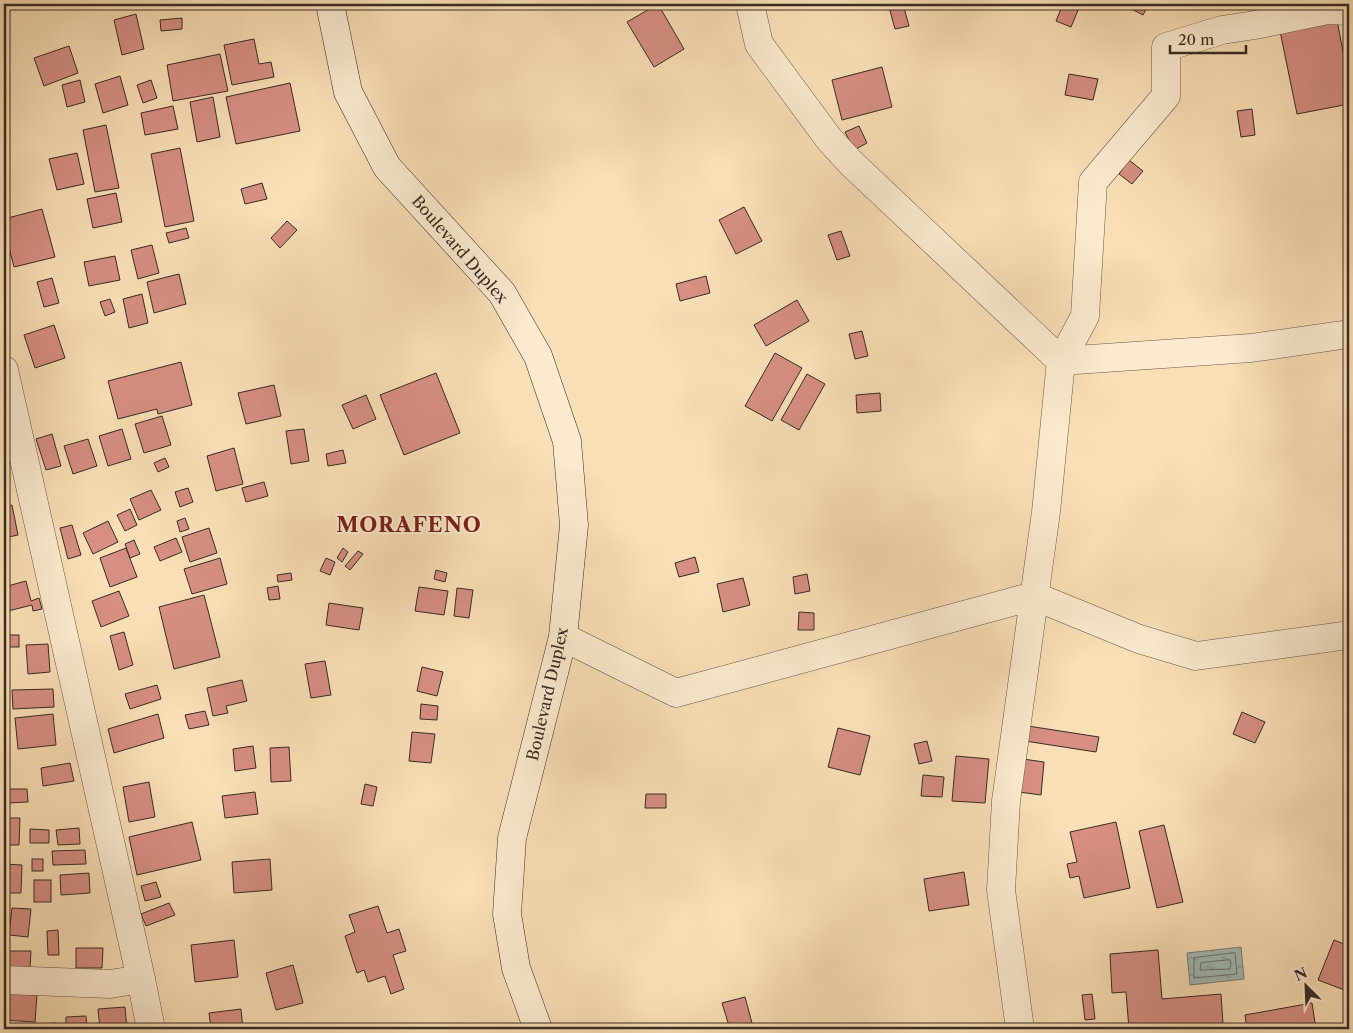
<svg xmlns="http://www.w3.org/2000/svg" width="1353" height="1033" font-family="'Libre Caslon Text',serif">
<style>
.water{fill:url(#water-ripples);stroke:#76827c}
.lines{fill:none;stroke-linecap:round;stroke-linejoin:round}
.shore{stroke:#6c746e;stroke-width:1}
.building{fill:#d68f82;stroke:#382c27}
.street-casing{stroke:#68594a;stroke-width:29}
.secondary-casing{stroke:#382c27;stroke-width:29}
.street{stroke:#fbeacf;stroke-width:28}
.secondary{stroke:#fbeacf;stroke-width:28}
.labels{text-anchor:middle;stroke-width:4;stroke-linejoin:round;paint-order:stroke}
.street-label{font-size:16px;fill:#382c27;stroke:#fbeacf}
.district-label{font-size:21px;font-weight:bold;letter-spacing:1px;fill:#7a1f14;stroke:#fbeacf}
</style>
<defs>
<pattern id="water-ripples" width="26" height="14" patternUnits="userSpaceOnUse" patternTransform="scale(1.25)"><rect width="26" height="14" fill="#a0bbb5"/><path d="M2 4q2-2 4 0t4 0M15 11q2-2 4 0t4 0" fill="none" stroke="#839893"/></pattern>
</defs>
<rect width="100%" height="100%" fill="#f9dfb5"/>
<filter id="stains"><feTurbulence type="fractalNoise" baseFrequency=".004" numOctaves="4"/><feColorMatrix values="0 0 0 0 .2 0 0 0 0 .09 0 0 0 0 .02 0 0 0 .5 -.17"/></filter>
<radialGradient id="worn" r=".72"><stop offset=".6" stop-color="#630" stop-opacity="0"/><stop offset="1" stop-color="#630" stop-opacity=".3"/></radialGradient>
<polygon class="water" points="1241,947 1244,979 1190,985 1187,953"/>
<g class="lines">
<g class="shore">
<polygon points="1235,953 1237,974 1194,978 1194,958"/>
<polygon points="1229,960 1231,962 1230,969 1200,970 1201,963"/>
</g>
</g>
<g class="building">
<polygon points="13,4 33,4 15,10"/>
<polygon points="658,4 684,49 654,67 627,22"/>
<polygon points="903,4 909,26 895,29 889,7"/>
<polygon points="1063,4 1079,8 1071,27 1056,21"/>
<polygon points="1127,4 1149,4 1143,15 1126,6"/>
<polygon points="136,14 144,49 122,55 114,20"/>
<polygon points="182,18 182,29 161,31 160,20"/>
<polygon points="1337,20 1349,84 1349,104 1297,114 1280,31"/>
<polygon points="254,39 259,64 271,62 274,77 232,85 224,45"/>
<polygon points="69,46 78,73 44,86 34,58"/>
<polygon points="220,54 228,91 173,101 167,65"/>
<polygon points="882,67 892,107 842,120 832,80"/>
<polygon points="1069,74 1098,79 1093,100 1065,95"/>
<polygon points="120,76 128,105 103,113 95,84"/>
<polygon points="80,80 85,102 67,107 62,85"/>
<polygon points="151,80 157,98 143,103 137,85"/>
<polygon points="290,83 300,131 236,144 226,97"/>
<polygon points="213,97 220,137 197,142 190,102"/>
<polygon points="173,106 178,129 145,135 141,113"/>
<polygon points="1252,109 1255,135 1241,137 1237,111"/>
<polygon points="106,125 119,188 95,192 83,130"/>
<polygon points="859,126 867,143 854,150 845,132"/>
<polygon points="180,148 194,221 165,227 151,154"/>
<polygon points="77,153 84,184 57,190 49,159"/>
<polygon points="1129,160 1143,171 1132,184 1119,174"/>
<polygon points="262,183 267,199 245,204 241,189"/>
<polygon points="116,193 122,222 93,228 87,199"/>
<polygon points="744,207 762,241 736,254 719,220"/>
<polygon points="42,209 55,257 14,267 4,228 4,219"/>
<polygon points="287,221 297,230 280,248 271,238"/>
<polygon points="186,228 189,238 169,243 166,233"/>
<polygon points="841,231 850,256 837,260 828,235"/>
<polygon points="152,245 159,273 138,279 131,250"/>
<polygon points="115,256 120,280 89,286 84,262"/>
<polygon points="179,274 186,304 154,313 147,282"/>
<polygon points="706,276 710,293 680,301 676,284"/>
<polygon points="52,278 59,303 44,307 37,282"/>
<polygon points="142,294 148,323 129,328 123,299"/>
<polygon points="110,299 115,312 105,316 100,302"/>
<polygon points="797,300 809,321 766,346 754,325"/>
<polygon points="54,325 65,358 35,368 24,335"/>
<polygon points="862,331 868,356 855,359 849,334"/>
<polygon points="775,353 802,368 772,421 745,406"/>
<polygon points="181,362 192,405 158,414 157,409 118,419 108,381"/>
<polygon points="436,373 460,433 404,455 380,395"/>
<polygon points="807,374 825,384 799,430 781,420"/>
<polygon points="274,385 281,416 246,424 238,393"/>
<polygon points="880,393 881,411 857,413 856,395"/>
<polygon points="366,395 376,419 353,429 342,405"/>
<polygon points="162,416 171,445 144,453 135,424"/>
<polygon points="122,429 131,459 108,466 99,436"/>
<polygon points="304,429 309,461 291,464 286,431"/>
<polygon points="4,431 8,464 4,465"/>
<polygon points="52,434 61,466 46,470 36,439"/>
<polygon points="88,439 97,466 73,474 64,446"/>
<polygon points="234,448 243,484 216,491 207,456"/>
<polygon points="343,450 346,463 328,466 326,454"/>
<polygon points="165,458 169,467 158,472 154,463"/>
<polygon points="264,482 268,496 246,502 242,488"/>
<polygon points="188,488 193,502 180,507 175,492"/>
<polygon points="151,490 161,510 139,520 130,499"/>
<polygon points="12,505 18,535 4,538 4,507"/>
<polygon points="130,509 137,525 125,531 117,515"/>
<polygon points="185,518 189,529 180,532 177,521"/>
<polygon points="108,521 118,542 93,554 83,533"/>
<polygon points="72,525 81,555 68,559 60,528"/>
<polygon points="209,528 217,553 190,562 182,537"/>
<polygon points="176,538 182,552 160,561 154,547"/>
<polygon points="134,540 140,554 130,558 125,544"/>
<polygon points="126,548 137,577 110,587 100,558"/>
<polygon points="343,548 348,552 342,562 337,558"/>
<polygon points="358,551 363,554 350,570 345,566"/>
<polygon points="695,557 699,572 679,577 675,563"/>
<polygon points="220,558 227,584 192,594 184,569"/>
<polygon points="326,558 335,562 330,575 320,571"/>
<polygon points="436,570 447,573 445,582 434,579"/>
<polygon points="291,573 292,580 278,582 277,575"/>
<polygon points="807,574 810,591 795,594 793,577"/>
<polygon points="743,578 750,605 723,612 717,584"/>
<polygon points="26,581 31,601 39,598 42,609 33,611 32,605 4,612 4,587"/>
<polygon points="278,586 280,599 269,600 267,588"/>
<polygon points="419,587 448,591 444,615 415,611"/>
<polygon points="457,588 473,590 469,618 454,616"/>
<polygon points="119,591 129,616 101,627 92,601"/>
<polygon points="204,595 220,657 174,669 159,607"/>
<polygon points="329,603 363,608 359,630 326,625"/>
<polygon points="799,612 814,613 814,630 798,630"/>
<polygon points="124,632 133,665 119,670 110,636"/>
<rect x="4" y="635" width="15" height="12"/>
<polygon points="48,644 50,672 28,674 26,645"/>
<polygon points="325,661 331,695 311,698 305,664"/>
<polygon points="422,667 443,672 437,696 417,691"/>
<polygon points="242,680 247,701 226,706 228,713 213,716 207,688"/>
<polygon points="157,685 161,699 130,709 125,694"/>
<polygon points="53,689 54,707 13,709 12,690"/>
<polygon points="421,704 438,706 437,720 420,719"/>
<polygon points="205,711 209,725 189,729 185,715"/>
<polygon points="1242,712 1265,722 1255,743 1233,734"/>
<polygon points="53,714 56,745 18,749 15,718"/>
<polygon points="158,714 164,738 114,753 108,729"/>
<polygon points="1028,726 1099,737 1096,752 1025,741"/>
<polygon points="838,728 870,736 860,775 828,767"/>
<polygon points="412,732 435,734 431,763 409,761"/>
<polygon points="927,741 932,761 919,764 914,744"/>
<polygon points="253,746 256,768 235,771 233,749"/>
<polygon points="289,747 291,781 271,782 270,748"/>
<polygon points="956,756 989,759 985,803 952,801"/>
<polygon points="1023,759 1044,762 1041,795 1019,792"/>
<polygon points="70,763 74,781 43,786 41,768"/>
<polygon points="923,775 944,777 942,797 921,796"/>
<polygon points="149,782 155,817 129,822 123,787"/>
<polygon points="365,784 377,787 373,806 361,804"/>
<polygon points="8,789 27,789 28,802 8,803"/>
<polygon points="255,792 258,814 225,818 222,796"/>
<polygon points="646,794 666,794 666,808 645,808"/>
<polygon points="5,818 20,818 19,845 5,845"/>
<polygon points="192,822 201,860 137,875 129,837"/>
<polygon points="1116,822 1130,888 1084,898 1079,876 1070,878 1067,864 1077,862 1070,832"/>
<polygon points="1164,825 1183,902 1157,908 1139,831"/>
<polygon points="79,828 80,844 58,845 56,830"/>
<polygon points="30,829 49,830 49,843 30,843"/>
<polygon points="85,850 86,864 53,865 52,851"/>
<rect x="32" y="859" width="11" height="12"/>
<polygon points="270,859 272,890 234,893 232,862"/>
<polygon points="4,864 22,865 21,893 4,893"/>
<polygon points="964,872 969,905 929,911 924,879"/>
<polygon points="89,873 90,893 61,895 60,875"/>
<rect x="34" y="880" width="17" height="22"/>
<polygon points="156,882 161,897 145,901 141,886"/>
<polygon points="169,903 175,915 146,926 141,914"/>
<polygon points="378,906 387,933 399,929 406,951 393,955 404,989 391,994 385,976 368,982 364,970 357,973 345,936 355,932 349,915"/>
<polygon points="1349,907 1349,927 1344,925"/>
<polygon points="12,908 31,909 28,937 9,935"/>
<polygon points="58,930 59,955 48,955 47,931"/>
<polygon points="234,940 238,977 195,982 191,945"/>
<polygon points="1334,940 1349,946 1349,984 1347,991 1318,980"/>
<polygon points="76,948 103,948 102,968 76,968"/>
<polygon points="1158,950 1162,999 1221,994 1223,1024 1129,1029 1126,992 1112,993 1110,954"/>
<polygon points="5,951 31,951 30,968 5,968"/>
<polygon points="293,965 303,1003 276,1010 266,973"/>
<polygon points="4,993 37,995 35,1022 4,1020"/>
<polygon points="1092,994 1095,1019 1085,1020 1082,995"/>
<polygon points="745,997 752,1023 730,1029 722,1003"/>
<polygon points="1312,1003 1316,1029 1247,1029 1245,1015"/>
<polygon points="125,1007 127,1029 100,1029 98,1009"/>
<polygon points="241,1009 243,1029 211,1029 209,1013"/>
<polygon points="86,1016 87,1029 66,1029 66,1017"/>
<polygon points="56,1023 57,1029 42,1029 41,1024"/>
<polygon points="294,1024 296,1029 279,1029"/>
<polygon points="198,1025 199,1029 176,1029 176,1028"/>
</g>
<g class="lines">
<defs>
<g id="street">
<polyline points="750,4 759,44 829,139 851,163 1061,361 1046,512 1006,801 1001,890 1020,1029"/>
<polyline points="1061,361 1085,316 1093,182 1166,96 1166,47 1222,30 1255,25 1327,10 1349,11"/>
<polyline points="1061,361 1251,348 1349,334"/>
<polyline points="4,370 141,979 151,1029"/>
<polyline points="563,637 676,693 1034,596 1139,639 1196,656 1349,635"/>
<polyline points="4,980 110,984 141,979"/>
</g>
<polyline id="secondary" points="330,4 348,92 387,167 502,293 538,356 567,441 574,525 563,637 512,838 507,914 516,968 538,1029"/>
</defs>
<use href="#street" class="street-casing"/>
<use href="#secondary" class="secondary-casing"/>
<use href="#street" class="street"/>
<use href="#secondary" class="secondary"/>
</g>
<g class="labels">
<g class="street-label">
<text transform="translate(460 249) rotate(49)" y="6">Boulevard Duplex</text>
<text transform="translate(547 694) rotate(-77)" y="6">Boulevard Duplex</text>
</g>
<g class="district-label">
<text x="409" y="532">MORAFENO</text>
</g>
</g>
<rect width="1353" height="1033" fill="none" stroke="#f9dfb5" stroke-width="20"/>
<rect x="5" y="5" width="1343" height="1023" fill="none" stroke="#382c27" stroke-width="2.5"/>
<rect x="10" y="10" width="1333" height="1013" fill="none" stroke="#382c27"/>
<g transform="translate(1306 986) rotate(336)" stroke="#fbeacf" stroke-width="4" paint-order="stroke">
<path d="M0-4L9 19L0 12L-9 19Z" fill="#382c27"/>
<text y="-8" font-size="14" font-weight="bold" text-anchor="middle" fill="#382c27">N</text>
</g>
<path d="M1170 45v8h76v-8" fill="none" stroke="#382c27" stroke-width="2.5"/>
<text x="1178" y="45" font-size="15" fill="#382c27" stroke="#fbeacf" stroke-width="4" paint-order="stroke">20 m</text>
<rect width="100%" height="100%" filter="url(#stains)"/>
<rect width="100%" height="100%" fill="url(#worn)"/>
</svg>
